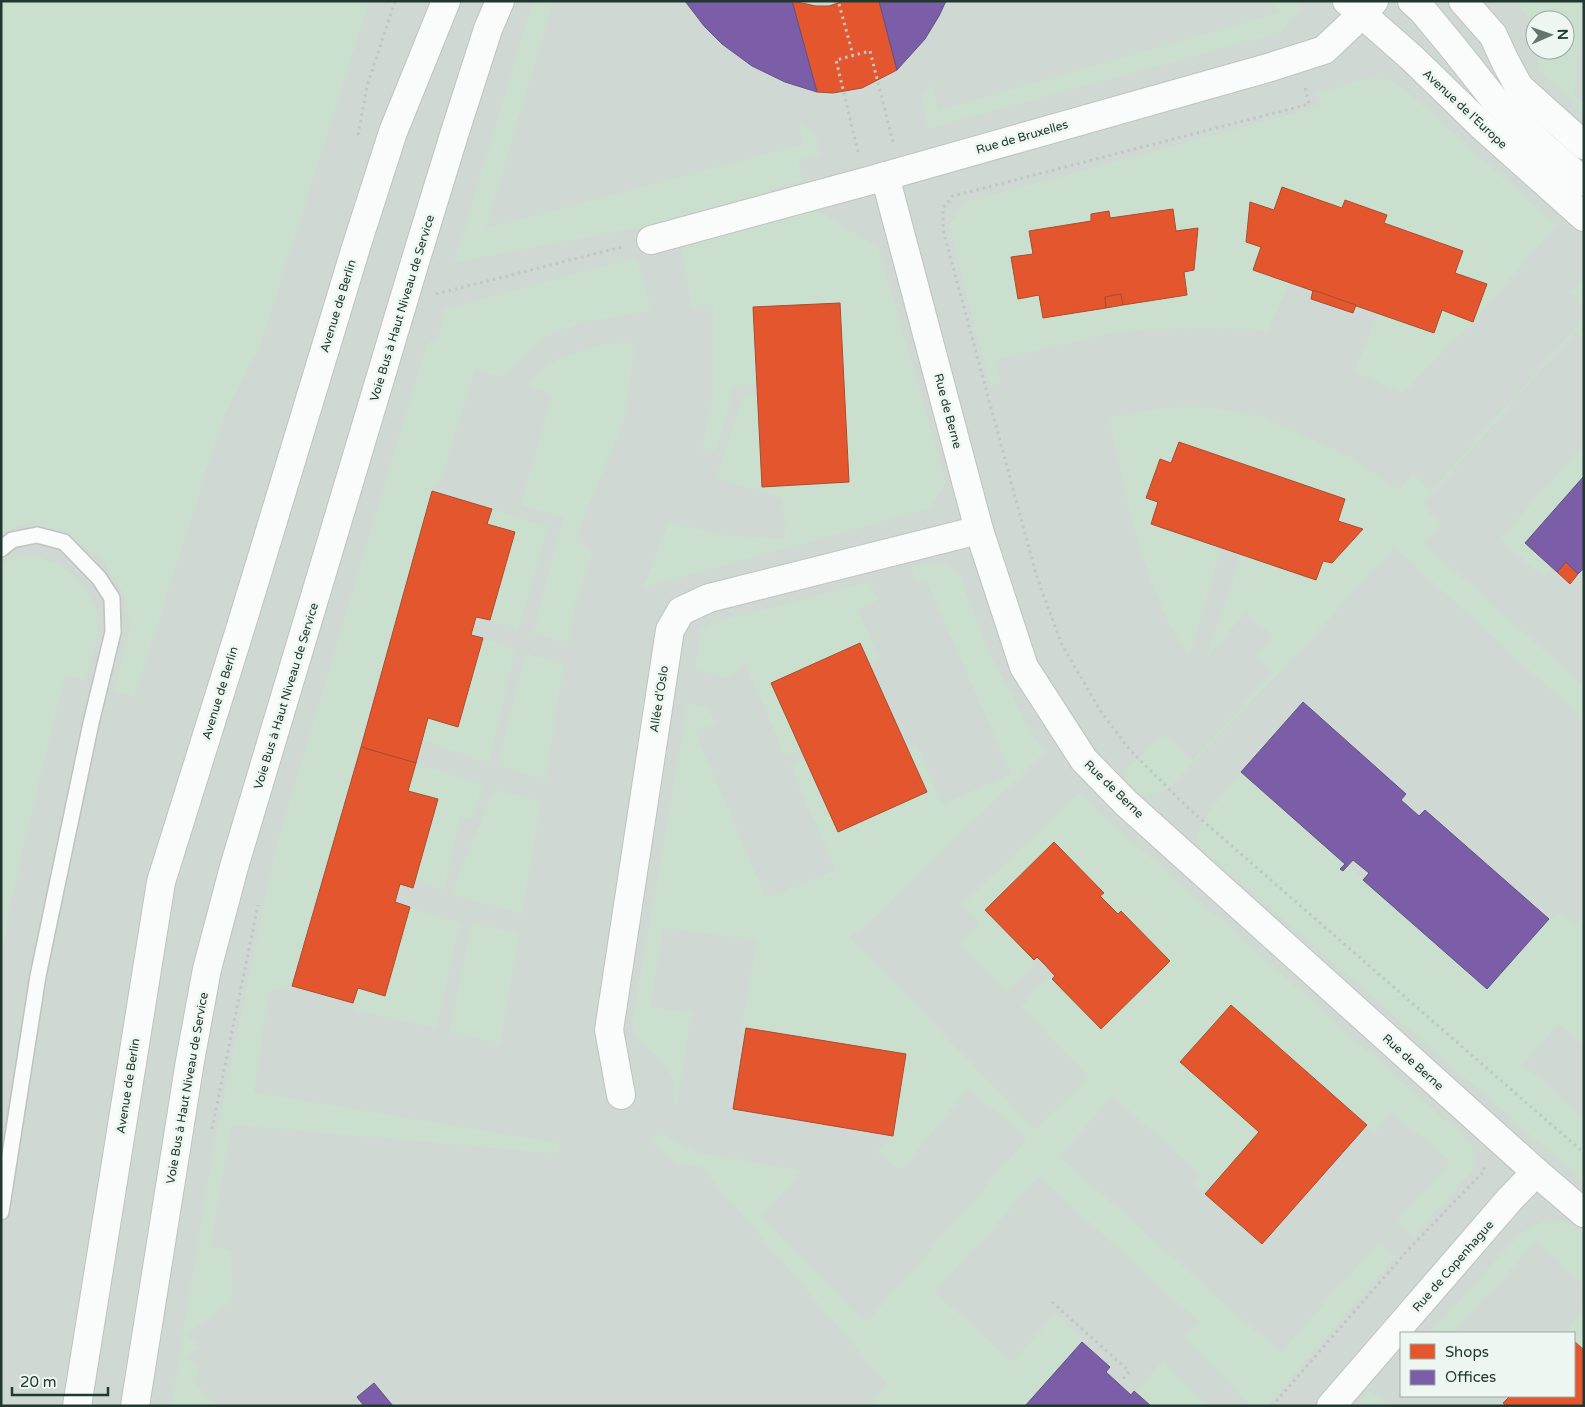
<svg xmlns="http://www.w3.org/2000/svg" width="1585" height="1407" font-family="'Varela Round',sans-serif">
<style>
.built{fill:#cfd8d3;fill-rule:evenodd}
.green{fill:#cadfce;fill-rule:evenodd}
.shops{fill:#e4572e;stroke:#a94e2e}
.offices{fill:#7b5ea7;stroke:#605383}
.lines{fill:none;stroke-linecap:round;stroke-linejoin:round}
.service-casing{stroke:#bec3c0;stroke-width:18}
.minor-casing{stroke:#bec3c0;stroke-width:30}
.tertiary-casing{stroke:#bec3c0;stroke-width:30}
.path{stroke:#bfc7c4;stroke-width:3;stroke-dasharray:2.5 4;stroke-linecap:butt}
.service{stroke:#fafbfb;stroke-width:15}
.minor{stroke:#fafbfb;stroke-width:28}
.tertiary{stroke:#fafbfb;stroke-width:28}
.labels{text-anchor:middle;stroke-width:5;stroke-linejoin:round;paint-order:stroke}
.street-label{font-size:12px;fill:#20382f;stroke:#eef6f1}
</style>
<rect width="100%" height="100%" fill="#e1e6e3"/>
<path class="built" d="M1,1H1584V1406H1ZM1535,20H1565V50H1535ZM1401,1333H1574V1396H1401Z"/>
<g class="green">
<polygon points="1,1 369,1 260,347 224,416 134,697 114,691 130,630 125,596 103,560 64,532 26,524 1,533"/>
<polygon points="533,1 553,1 486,228 803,144 799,122 815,131 821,154 798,161 803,181 647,226 454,263"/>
<polygon points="1269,1 1300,1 1299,11 1280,33 928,129 921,99 933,84 938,110 1281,12"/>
<polygon points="1517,1 1582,1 1574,95 1584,103 1584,113 1539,71 1536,50 1565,50 1565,20 1535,20 1535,47 1531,23"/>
<path d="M1374,76L1389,80L1403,88L1556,225L1473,322L1403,393L1355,372L1378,313L1434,332L1442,310L1473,321L1486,284L1455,273L1463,251L1384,223L1387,214L1345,200L1342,208L1274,210L1249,202L1246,242L1261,247L1290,283L1267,332L1255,330L1201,328L1118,332L996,360L1001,385L991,389L949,225L966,202L1320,106L1317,93ZM1173,209L1176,231L1198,228L1194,270L1184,272L1186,295L1043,318L1039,295L1018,298L1011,257L1033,254L1030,231L1091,221V214L1109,211L1110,218Z"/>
<polygon points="812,208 878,247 946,483 929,509 643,588 669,522 730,536 786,538 782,498 716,479 743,397 757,395 762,487 849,482 839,303 753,307 756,385 734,386 717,450 702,450 713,397 713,305 692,307 680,244"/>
<polygon points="636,257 652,311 584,322 545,337 502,378 475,369 441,480 432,491 292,986 269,991 254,1092 560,1143 558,1154 231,1125 210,1246 231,1250 232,1301 187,1334 199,1348 188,1357 200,1373 192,1380 216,1406 171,1406 216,1136 276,847 427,343 437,340 446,309"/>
<polygon points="1584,277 1584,305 1570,292"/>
<path d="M1584,318V338L1576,331L1422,506L1441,524L1424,544L1584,686V720L1394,547L1289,663L1172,785L1156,795L1142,796L1125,780L1126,769L1164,735L1192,761L1273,672L1258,655L1272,636L1246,612L1206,658L1242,555L1316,580L1323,561L1332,563L1362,529L1338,521L1345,499L1179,442L1171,463L1160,459L1146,498L1158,502L1151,524L1221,548L1190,655H1188C1141,583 1127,500 1109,417L1153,409L1199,406L1253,414L1297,432L1352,458L1399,490L1413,474L1431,491Z"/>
<polygon points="635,343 624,420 575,540 592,553 573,612 568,644 533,633 563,518 521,505 552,395 528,385 555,360 602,344"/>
<polygon points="1584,444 1584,476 1525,543 1552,568 1544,578 1500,539"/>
<polygon points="492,509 548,527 518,630 490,620 515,533 487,524"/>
<polygon points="35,555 60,565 82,582 97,611 98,635 86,682 66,675 54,719 11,901 1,964 1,564 17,556"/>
<polygon points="931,563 948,565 961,579 991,657 1025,720 1044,753 876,916 850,937 870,959 1035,1129 1089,1077 1021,1007 1047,977 1052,979 1101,1029 1170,961 1122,912 1118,914 1100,896 1103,893 985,910 1034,960 1033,965 1007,993 959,943 980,923 962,905 1078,793 1472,1144 1475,1168 1414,1236 1397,1222 1450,1162 1393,1112 1375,1132 1231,1005 1180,1062 1259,1132 1205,1194 1195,1183 1201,1175 1113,1096 1059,1156 1280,1353 1379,1242 1396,1256 1267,1406 1251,1406 1184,1338 1199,1322 1039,1177 935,1292 1012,1362 1056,1314 1087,1345 1081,1342 1025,1406 875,1406 872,1403 889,1386 701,1167 677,1164 649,1141 658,1133 673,1139 695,1152 802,1170 762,1217 866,1323 1027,1139 969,1088 900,1171 877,1152 893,1136 906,1054 746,1028 741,1030 757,941 663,928 650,1007 691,1013 677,1107 673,1105 674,1081 665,1063 639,1042 633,1029 634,1014 688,703 707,707 716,724 695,732 766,898 836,870 790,765 804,758 838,832 927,792 907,750 917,746 942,804 1011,774 926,580 917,584 911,565"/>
<polygon points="868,582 879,600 858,610 880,660 869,663 860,643 771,683 801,751 786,757 744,661 729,679 695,670 701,629 714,622"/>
<polygon points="483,638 515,650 489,764 422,740 428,718 457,727"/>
<polygon points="526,653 564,664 545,780 498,766"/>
<polygon points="416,763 483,784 472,820 460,817 444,890 415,880 408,791"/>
<polygon points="1241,772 1345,864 1340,869 1343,871 1348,865 1487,989 1549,919 1562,912 1576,925 1584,917 1584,1045 1559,1024 1523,1065 1584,1118 1584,1182 1198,845 1196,834 1208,813"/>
<polygon points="494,789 541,801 522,914 451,895"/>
<polygon points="410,907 460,923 436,1029 354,1010 353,1003 358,988 385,995"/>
<polygon points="472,922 519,934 500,1044 450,1032"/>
<polygon points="1566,1220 1584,1235 1584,1284 1536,1242 1453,1333 1429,1333 1522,1232 1542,1222"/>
<polygon points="1584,1307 1584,1350 1574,1341 1574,1333 1565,1333"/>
<polygon points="1163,1360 1207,1406 1147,1406 1131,1395"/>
<polygon points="1368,1390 1388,1405 1356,1406"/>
</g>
<g class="shops">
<polygon points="792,1 816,6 829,6 844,1 879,1 897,70 862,88 833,93 817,92"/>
<polygon points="1282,187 1342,208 1345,200 1387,215 1384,223 1463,251 1455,273 1487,284 1473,322 1442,310 1434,333 1253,270 1261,247 1246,242 1250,202 1274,210"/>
<polygon points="1173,209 1176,231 1198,228 1194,270 1184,272 1187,295 1123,305 1121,294 1105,297 1106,308 1043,318 1039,295 1018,299 1011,257 1033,254 1029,231 1091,221 1091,214 1109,211 1110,218"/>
<polygon points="1313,290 1356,305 1353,313 1311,299"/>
<polygon points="1121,294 1123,305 1106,308 1105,297"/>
<polygon points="840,303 849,482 762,487 753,307"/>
<polygon points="1179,442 1345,499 1338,521 1363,529 1332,563 1323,561 1316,580 1151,524 1158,502 1146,498 1160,459 1171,463"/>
<polygon points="432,491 492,509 487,524 515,532 490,620 476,617 471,635 483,638 458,727 428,718 416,763 361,747"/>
<polygon points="1566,562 1578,574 1570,584 1557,572"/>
<polygon points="860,643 927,792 838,832 771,683"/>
<polygon points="361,747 416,763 408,791 438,799 413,888 400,884 395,902 410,907 385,996 358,988 353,1003 292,986"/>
<polygon points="1054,842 1104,893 1100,896 1118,914 1121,911 1170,961 1101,1029 1052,979 1055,976 1046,966 1037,957 1034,960 985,910"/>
<polygon points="1231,1005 1367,1125 1262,1244 1205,1194 1259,1132 1180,1062"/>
<polygon points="746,1028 906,1054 893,1136 733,1109"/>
<polygon points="1574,1341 1584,1350 1584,1406 1506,1406 1503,1403 1510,1396 1574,1396"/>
</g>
<g class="offices">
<polygon points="685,1 792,1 817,92 785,82 752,66 722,44 704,26"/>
<polygon points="879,1 946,1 939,16 925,39 897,70"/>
<polygon points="1584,476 1584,568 1578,574 1566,562 1557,572 1525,543"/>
<polygon points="1303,702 1406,794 1401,800 1419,816 1425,810 1549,919 1487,989 1363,880 1369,873 1353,860 1343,871 1340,869 1345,864 1241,772"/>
<polygon points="1082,1342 1110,1367 1106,1372 1131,1395 1134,1391 1151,1406 1025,1406"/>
<polygon points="374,1383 393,1406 364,1406 357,1397"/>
</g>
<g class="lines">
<defs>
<polyline id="service" points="1,549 12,540 37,535 64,542 99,578 112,598 113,632 91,723 38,976 1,1212"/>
<g id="minor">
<polyline points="1412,1 1423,11 1452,46 1494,99 1544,147 1584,182"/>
<polyline points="885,176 979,530 1024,667 1084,760 1126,803 1536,1172 1584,1213"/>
<polyline points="651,240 868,181 1271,67 1324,50 1361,15 1374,1"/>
<polyline points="621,1095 609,1030 670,630 681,611 709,598 979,530"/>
<polyline points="135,1406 190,1061 207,969 234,867 415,262 454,135 488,29 500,1"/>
<polyline points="1331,1406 1510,1199 1536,1172"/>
</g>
<g id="tertiary">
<polyline points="1347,1 1412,58 1482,126 1584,217"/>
<polyline points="1463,1 1493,35 1505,61 1519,87 1584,145"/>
<polyline points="77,1406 161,882 242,623 357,244 393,132 446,1"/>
</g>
</defs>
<use href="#service" class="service-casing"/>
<use href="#minor" class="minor-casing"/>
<use href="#tertiary" class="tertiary-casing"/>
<g class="path">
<polyline points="839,4 853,55"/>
<polyline points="1305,88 1309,104 953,196 943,208 943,230 1036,574 1061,643 1100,710 1129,749 1186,806 1584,1153"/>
<polyline points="358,135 367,86 395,1"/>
<polyline points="858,152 836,60 870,51 893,142"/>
<polyline points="436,294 622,247"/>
<polyline points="212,1129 258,905"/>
<polyline points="1052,1302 1129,1371 1123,1379"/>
<polyline points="1272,1406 1408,1250 1485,1170 1483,1166"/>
</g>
<use href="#service" class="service"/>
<use href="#minor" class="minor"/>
<use href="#tertiary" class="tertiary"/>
</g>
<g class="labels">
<g class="street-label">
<text transform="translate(1465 109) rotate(43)" y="4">Avenue de l'Europe</text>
<text transform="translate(1022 137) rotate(-16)" y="4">Rue de Bruxelles</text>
<text transform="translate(338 306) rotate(-73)" y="4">Avenue de Berlin</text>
<text transform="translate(402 308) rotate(-73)" y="4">Voie Bus à Haut Niveau de Service</text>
<text transform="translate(948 411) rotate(75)" y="4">Rue de Berne</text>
<text transform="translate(220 693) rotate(-73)" y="4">Avenue de Berlin</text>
<text transform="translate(286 696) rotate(-73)" y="4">Voie Bus à Haut Niveau de Service</text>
<text transform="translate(659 699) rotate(-81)" y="4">Allée d'Oslo</text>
<text transform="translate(1114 789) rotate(44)" y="4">Rue de Berne</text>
<text transform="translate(1413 1062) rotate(42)" y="4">Rue de Berne</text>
<text transform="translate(128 1086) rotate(-81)" y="4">Avenue de Berlin</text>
<text transform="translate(187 1088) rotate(-80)" y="4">Voie Bus à Haut Niveau de Service</text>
<text transform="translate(1453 1266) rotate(-49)" y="4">Rue de Copenhague</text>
</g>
</g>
<rect width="1585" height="1407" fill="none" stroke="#20382f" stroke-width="5"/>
<rect x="1400" y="1332" width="175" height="65" fill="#eef6f1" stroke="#9caaa3"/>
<rect x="1410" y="1344" width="25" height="15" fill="#e4572e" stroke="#9caaa3"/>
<text x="1445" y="1357" font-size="15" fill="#20382f">Shops</text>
<rect x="1410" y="1370" width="25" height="15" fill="#7b5ea7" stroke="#9caaa3"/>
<text x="1445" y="1382" font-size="15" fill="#20382f">Offices</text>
<g transform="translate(1550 35) rotate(88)"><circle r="24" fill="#eef6f1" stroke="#9caaa3"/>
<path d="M0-4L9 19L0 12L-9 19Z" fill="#64756e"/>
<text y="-8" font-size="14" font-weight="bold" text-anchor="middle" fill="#20382f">N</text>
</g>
<path d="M12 1387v8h96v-8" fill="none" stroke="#20382f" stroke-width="2.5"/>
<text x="20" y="1387" font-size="15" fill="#20382f" stroke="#eef6f1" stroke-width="4" paint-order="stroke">20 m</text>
</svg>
